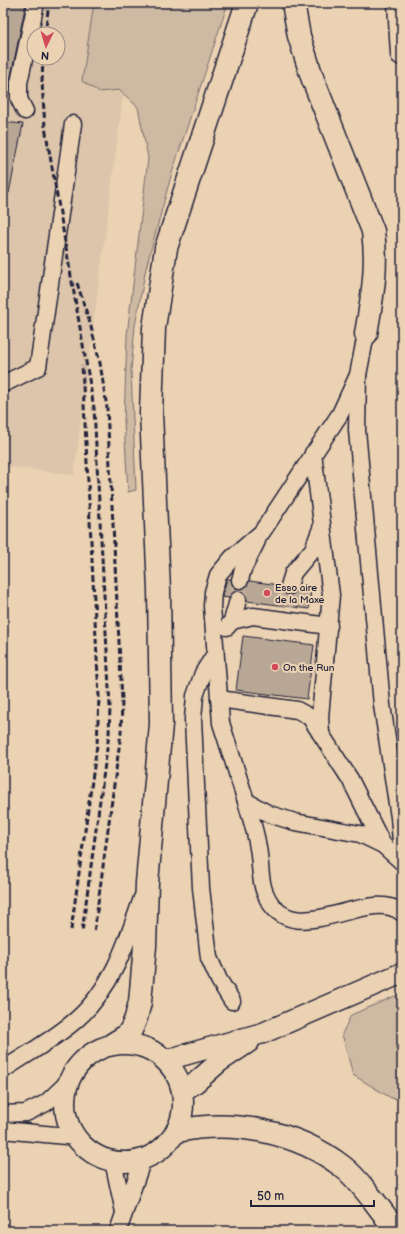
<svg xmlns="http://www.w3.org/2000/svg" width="405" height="1234" font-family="'Balsamiq Sans',sans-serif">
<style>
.built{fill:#dcc5aa;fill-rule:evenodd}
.green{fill:#ceb9a2;stroke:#786e6e}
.building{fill:#b9a795;stroke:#22223b}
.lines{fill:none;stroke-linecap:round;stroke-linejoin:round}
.minor-tunnel{stroke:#c3af9b;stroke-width:16;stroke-dasharray:16 8;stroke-linecap:butt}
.minor-casing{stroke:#22223b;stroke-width:19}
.major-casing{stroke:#22223b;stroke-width:23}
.highway-casing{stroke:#22223b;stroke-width:25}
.minor{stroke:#ebd2b3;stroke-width:16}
.major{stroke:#ebd2b3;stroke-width:20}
.highway{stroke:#ebd2b3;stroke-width:22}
.rail{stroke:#22223b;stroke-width:3;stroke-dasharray:6 3;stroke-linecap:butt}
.poi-dot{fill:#d1495b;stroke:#ebd2b3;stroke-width:1.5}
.labels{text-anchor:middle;stroke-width:4;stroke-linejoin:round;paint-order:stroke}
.poi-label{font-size:10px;fill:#22223b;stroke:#ebd2b3;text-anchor:start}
</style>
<rect width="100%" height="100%" fill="#ebd2b3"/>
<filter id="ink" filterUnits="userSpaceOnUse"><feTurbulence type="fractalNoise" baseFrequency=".025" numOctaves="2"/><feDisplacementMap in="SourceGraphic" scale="8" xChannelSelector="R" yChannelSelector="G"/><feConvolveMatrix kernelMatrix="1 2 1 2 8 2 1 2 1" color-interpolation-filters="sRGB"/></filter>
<g filter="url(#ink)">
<path class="built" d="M3,3H135L74,475L3,466ZM34,34H58V58H34Z"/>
<g class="green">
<polygon points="94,3 228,3 171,176 146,268 135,326 131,370 136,490 128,492 124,422 127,335 148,158 138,107 119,90 99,92 82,81"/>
<polygon points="402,993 402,1093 400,1099 391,1098 353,1075 342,1034 351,1015"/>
</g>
<g class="building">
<polygon points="3,3 26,3 10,81 9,94 3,94"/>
<polygon points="3,122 23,124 9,193 3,192"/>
<polygon points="227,579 231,579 233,586 238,589 246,587 249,581 280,585 282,592 287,595 295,593 298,587 311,589 309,609 247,601 245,594 240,591 232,593 229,598 222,597"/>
<polygon points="243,636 314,645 307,699 236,690"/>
</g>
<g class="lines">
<g class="minor-tunnel">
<polyline points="238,600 240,580"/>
<polyline points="286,606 289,586"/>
</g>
<defs>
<g id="minor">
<polyline points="25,111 19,99 19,83 36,3"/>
<polyline points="366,334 358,375 357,430 382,705 399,817 402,854"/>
<polyline points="358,375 340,414 262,532 232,558 218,575 213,592 212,606 221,723 246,801 269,814 295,822 360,834 383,845 402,862"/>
<polyline points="3,384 38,367 73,124"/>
<polyline points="313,453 331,595 320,717 321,734"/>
<polyline points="240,580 243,569 257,541"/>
<polyline points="289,586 293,573 313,549 322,526"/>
<polyline points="232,621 253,616 329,626"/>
<polyline points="227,627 232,621 238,600"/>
<polyline points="215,654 203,673 195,696 193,719 196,785 201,888 209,958 219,980 232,1001"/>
<polyline points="219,699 297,710 310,717 350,779 383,845"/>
<path d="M246,801C250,816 256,832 258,848C261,862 259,879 265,893C291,956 367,884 402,913"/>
<path d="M3,1070C27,1054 54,1039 76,1020C112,989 127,942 142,898"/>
<polyline points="3,1114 26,1113 46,1103 68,1082"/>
<polyline points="3,1130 76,1137"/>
<polyline points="113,1161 124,1212"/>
<polyline points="118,1231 143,1159"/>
</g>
<g id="major">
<circle cx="124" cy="1103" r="59"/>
<polyline points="166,1060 263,1033 402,973"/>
<polyline points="183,1091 195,1083 219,1062 249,1042"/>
</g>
<g id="highway">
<path d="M293,3L299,36L312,77L373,231C378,269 372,297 366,334"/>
<polyline points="399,3 402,54"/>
<polyline points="113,1044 126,1036 131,1030 136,1018 140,1002 145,946 147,883 161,724 159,590 151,413 154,328 166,248 247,3"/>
<path d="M177,1131C232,1119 297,1131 343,1167C355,1176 364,1189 374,1201C381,1210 389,1220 395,1231"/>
</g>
</defs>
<use href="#minor" class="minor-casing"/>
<use href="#major" class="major-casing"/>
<use href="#highway" class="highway-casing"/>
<use href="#minor" class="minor"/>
<use href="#major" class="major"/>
<use href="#highway" class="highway"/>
<g class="rail">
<polyline points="45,34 49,3"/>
<polyline points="43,58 42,82 45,127 94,408 110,707 109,734 82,932"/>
<polyline points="77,283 90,323 100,363 107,408 122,700 121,733 94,933"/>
<polyline points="71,930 97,745 99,697 82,365"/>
</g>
</g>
</g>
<g class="poi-dot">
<circle cx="267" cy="593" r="4"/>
<circle cx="275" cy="667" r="4"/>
</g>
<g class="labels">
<g class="poi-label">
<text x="275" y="591">Esso aire<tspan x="275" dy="12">de la Maxe</tspan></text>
<text x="283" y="671">On the Run</text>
</g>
</g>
<rect width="405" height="1234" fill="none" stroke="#ebd2b3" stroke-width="16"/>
<rect x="8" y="8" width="389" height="1218" fill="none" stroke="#22223b" stroke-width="1.5" filter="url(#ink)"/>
<g transform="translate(46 46) rotate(185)"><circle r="19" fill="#ebd2b3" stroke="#9b8c83"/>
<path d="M0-3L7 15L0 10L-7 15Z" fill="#d1495b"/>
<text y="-6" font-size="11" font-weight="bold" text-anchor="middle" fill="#22223b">N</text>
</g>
<path d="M251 1200v6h123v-6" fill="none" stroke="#22223b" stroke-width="2"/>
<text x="257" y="1200" font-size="12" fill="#22223b" stroke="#ebd2b3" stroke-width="3" paint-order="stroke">50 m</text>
</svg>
